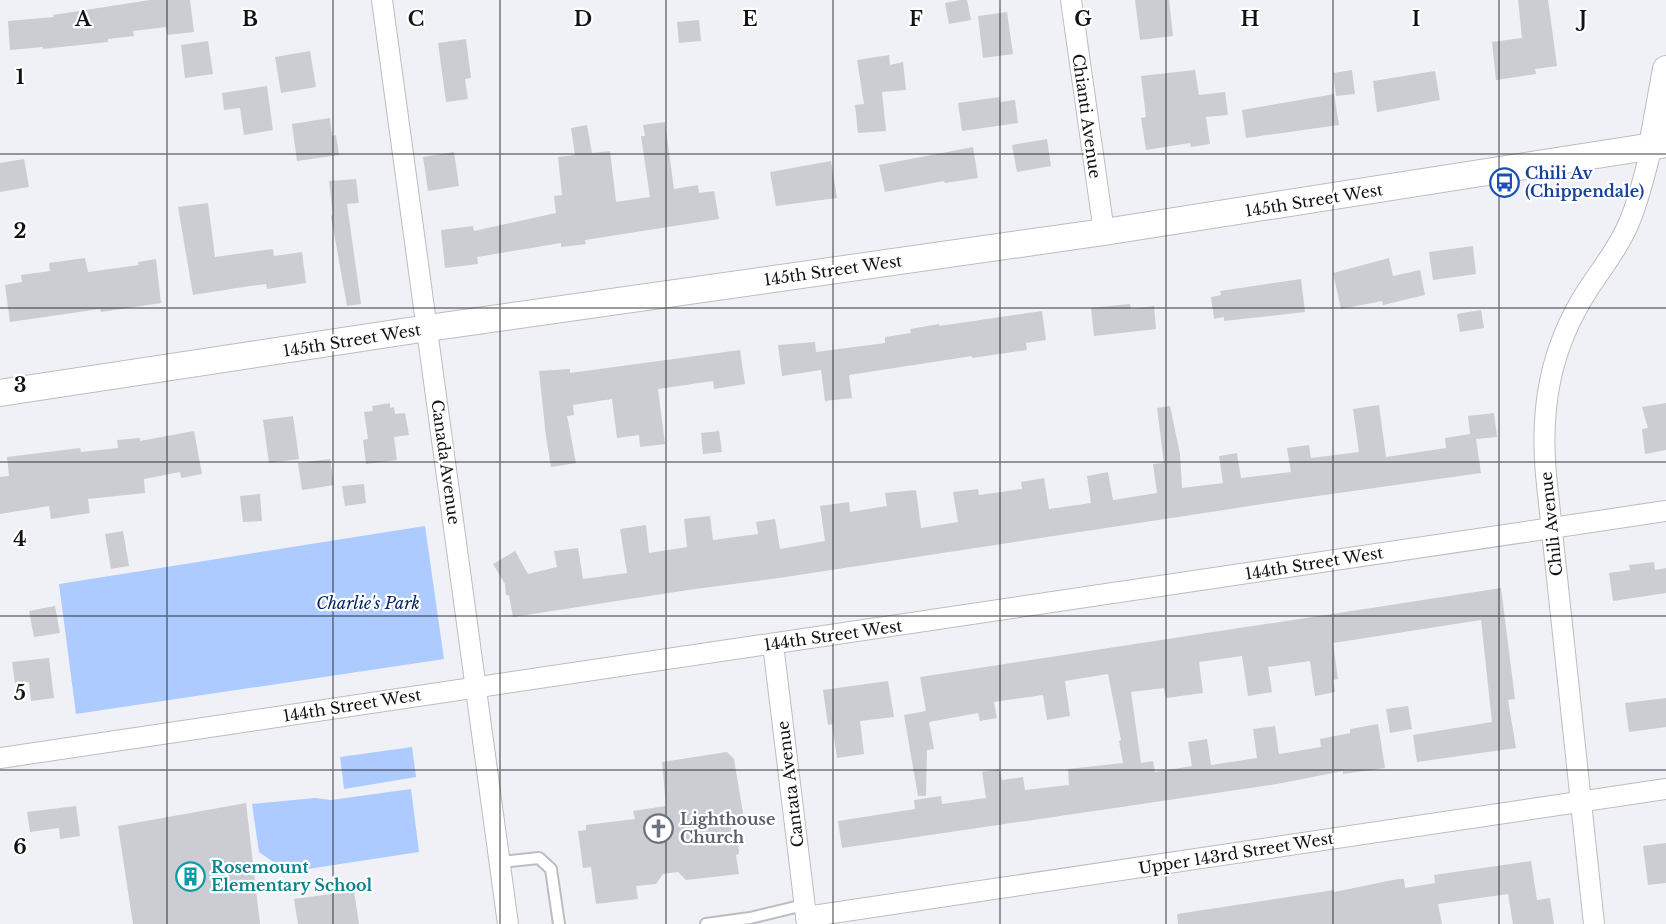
<svg xmlns="http://www.w3.org/2000/svg" width="1666" height="924" font-family="'Libre Baskerville',serif">
<style>
.green{fill:#adcbff}
.building{fill:#cbcdd2}
.lines{fill:none;stroke-linecap:round;stroke-linejoin:round}
.service-casing{stroke:#bbbdc1;stroke-width:14}
.minor-casing{stroke:#bbbdc1;stroke-width:22}
.tertiary-casing{stroke:#bbbdc1;stroke-width:28}
.service{stroke:#fff;stroke-width:10}
.minor{stroke:#fff;stroke-width:20}
.tertiary{stroke:#fff;stroke-width:26}
.grid{fill:none;stroke:#111213;stroke-width:1.5;stroke-opacity:0.55}
.labels{text-anchor:middle;stroke-width:4.5;stroke-linejoin:round;paint-order:stroke}
.street-label{font-size:16px;fill:#111213;stroke:#fff}
.transit-label{font-size:16px;font-weight:bold;fill:#164399;stroke:#fff;text-anchor:start}
.park-label{font-size:16px;font-style:italic;fill:#022462;stroke:#fff}
.worship-label{font-size:16px;font-weight:bold;fill:#5b616d;stroke:#fff;text-anchor:start}
.culture-label{font-size:16px;font-weight:bold;fill:#0d838f;stroke:#fff;text-anchor:start}
.grid-label{font-size:20px;text-anchor:middle;font-weight:bold;fill:#111213;stroke:#fff;stroke-width:4.5;stroke-linejoin:round;paint-order:stroke}
</style>
<rect width="100%" height="100%" fill="#eff1f6"/>
<g class="green">
<polygon points="425,526 444,659 76,714 59,584"/>
<polygon points="412,747 416,777 344,789 340,757"/>
<polygon points="411,789 419,852 288,872 259,852 252,804 315,798 331,800"/>
</g>
<g class="building">
<polygon points="150,0 190,0 194,32 167,35 166,27 133,31 134,36 108,39 108,42 43,49 43,47 10,50 8,21 54,17 53,15"/>
<polygon points="960,0 967,0 971,20 949,24 945,3"/>
<polygon points="1135,0 1169,0 1173,36 1140,40"/>
<polygon points="1518,0 1548,0 1557,66 1535,69 1536,74 1496,80 1492,42 1522,38"/>
<polygon points="1007,12 1013,54 983,58 978,16"/>
<polygon points="699,20 701,41 679,43 677,22"/>
<polygon points="466,39 471,78 465,79 468,99 446,102 438,43"/>
<polygon points="208,41 213,74 185,78 181,45"/>
<polygon points="310,51 316,87 281,93 275,57"/>
<polygon points="889,55 890,65 903,62 906,90 882,92 886,131 858,133 855,105 864,104 857,60"/>
<polygon points="1195,70 1199,95 1225,92 1228,115 1206,117 1210,144 1191,147 1190,143 1146,150 1141,118 1146,117 1141,76"/>
<polygon points="1352,70 1355,94 1336,96 1333,73"/>
<polygon points="1435,71 1440,100 1377,112 1373,81"/>
<polygon points="267,86 273,130 244,135 240,108 224,110 222,93"/>
<polygon points="1334,94 1339,125 1246,138 1242,110"/>
<polygon points="999,97 1000,102 1015,100 1018,123 962,131 958,103"/>
<polygon points="330,118 332,136 336,135 339,155 297,161 292,124"/>
<polygon points="665,122 674,189 698,185 699,193 714,191 719,219 585,240 586,244 561,247 561,243 477,257 478,264 445,268 441,230 473,226 474,231 556,213 554,196 562,195 558,157 575,155 571,128 587,125 592,153 610,151 616,202 650,197 641,136 645,136 643,125"/>
<polygon points="1047,139 1051,166 1017,172 1012,145"/>
<polygon points="973,147 978,178 945,183 944,181 885,192 879,165"/>
<polygon points="454,152 459,186 428,191 423,157"/>
<polygon points="24,159 29,187 0,192 0,163"/>
<polygon points="831,161 837,198 776,206 770,172"/>
<polygon points="356,179 359,203 347,204 361,304 347,306 331,216 333,215 329,181"/>
<polygon points="208,203 215,257 273,249 274,256 302,252 306,283 267,289 266,284 250,286 193,295 178,207"/>
<polygon points="1473,246 1476,274 1433,280 1429,252"/>
<polygon points="85,258 88,272 139,265 138,262 156,259 161,303 101,312 100,309 10,322 5,285 22,282 21,275 50,271 49,263"/>
<polygon points="1389,258 1393,276 1420,270 1425,295 1383,305 1382,301 1341,309 1333,273"/>
<polygon points="1301,279 1305,312 1224,321 1224,317 1214,319 1211,297 1221,295 1220,291"/>
<polygon points="1130,304 1131,309 1154,306 1156,329 1094,336 1091,308"/>
<polygon points="1481,310 1484,328 1460,332 1457,314"/>
<polygon points="1042,311 1046,340 1026,343 1027,350 972,358 972,356 849,375 852,398 825,401 821,370 782,376 778,345 815,342 816,352 885,343 885,337 911,333 910,329 939,324 939,326"/>
<polygon points="740,350 745,384 714,389 713,381 658,389 665,444 640,447 639,435 617,438 612,399 573,405 574,415 567,416 576,463 551,467 546,437 539,371 570,369 570,373"/>
<polygon points="390,403 390,408 394,407 395,414 405,413 409,435 394,437 397,460 366,464 363,440 368,439 364,412 373,411 372,406"/>
<polygon points="1666,403 1666,450 1645,454 1642,429 1648,428 1642,407"/>
<polygon points="1379,405 1386,457 1446,448 1445,438 1470,434 1468,416 1494,413 1497,437 1476,439 1481,473 1289,500 779,578 688,590 513,617 509,595 506,595 505,584 493,564 515,551 528,574 557,567 554,551 578,548 583,579 627,573 620,529 646,525 649,553 687,547 684,519 710,516 713,540 758,534 756,522 775,519 780,549 825,541 820,506 849,502 850,512 887,506 885,493 916,490 921,528 958,522 953,492 978,489 979,495 1022,489 1021,482 1044,478 1049,509 1091,503 1087,476 1108,472 1113,500 1157,493 1153,464 1164,463 1157,408 1170,406 1180,454 1182,488 1223,483 1219,456 1237,453 1241,478 1291,472 1287,448 1309,445 1311,458 1359,452 1353,409"/>
<polygon points="293,416 299,459 269,463 263,420"/>
<polygon points="194,431 202,474 181,478 180,472 144,479 145,493 88,499 90,513 51,519 49,506 0,514 0,477 9,476 7,457 80,448 81,452 118,448 117,440 140,438 140,441"/>
<polygon points="719,431 722,452 703,454 701,433"/>
<polygon points="330,459 334,485 302,490 298,463"/>
<polygon points="364,484 366,503 345,506 342,486"/>
<polygon points="260,494 262,521 243,522 240,496"/>
<polygon points="123,531 129,566 111,569 105,534"/>
<polygon points="1654,562 1655,570 1666,568 1666,593 1613,601 1609,573 1630,570 1629,565"/>
<polygon points="1501,588 1515,699 1508,700 1516,748 1417,762 1413,735 1492,722 1481,620 1333,643 1338,679 1333,680 1335,692 1315,696 1310,661 1268,667 1272,692 1248,696 1242,656 1199,662 1203,693 1166,698 1164,688 1131,692 1141,763 1153,761 1155,772 1192,766 1188,742 1207,739 1211,765 1257,758 1253,729 1275,726 1279,754 1321,747 1320,739 1350,733 1350,729 1378,724 1385,768 1343,774 1343,771 1277,784 842,848 838,821 915,809 914,800 941,796 942,804 986,798 982,772 1000,769 1002,780 1023,777 1025,790 1069,785 1068,769 1123,763 1119,741 1121,740 1108,674 1065,681 1070,716 1047,720 1043,695 994,702 997,718 980,721 978,713 929,722 934,749 927,750 926,796 918,796 904,715 926,711 920,677"/>
<polygon points="55,606 60,633 34,637 29,611"/>
<polygon points="49,658 54,698 31,701 29,682 15,683 12,662"/>
<polygon points="888,681 894,717 860,721 864,754 837,758 832,724 828,725 823,690"/>
<polygon points="1666,698 1666,727 1629,732 1625,703"/>
<polygon points="1408,706 1412,729 1390,733 1386,709"/>
<polygon points="727,752 734,759 745,825 737,826 739,854 736,855 739,874 686,880 678,872 663,874 656,884 636,886 638,899 596,904 591,867 583,868 578,831 586,830 586,825 635,819 633,811 666,806 662,762"/>
<polygon points="246,803 260,924 133,924 118,826"/>
<polygon points="76,806 80,836 60,839 59,828 30,832 27,812"/>
<polygon points="1666,843 1666,883 1648,885 1643,846"/>
<polygon points="1531,861 1537,900 1550,898 1554,924 1513,924 1508,894 1438,904 1442,924 1178,924 1177,914 1334,890 1334,892 1398,879 1404,879 1405,888 1435,883 1434,875"/>
<polygon points="354,891 359,924 298,924 294,899"/>
</g>
<g class="lines">
<defs>
<g id="service">
<polyline points="500,862 539,858 551,869 559,924"/>
<polyline points="706,924 750,918 804,905"/>
</g>
<g id="minor">
<polyline points="382,0 508,924"/>
<polyline points="1071,0 1104,232"/>
<polyline points="773,644 807,924"/>
<polyline points="0,758 1666,511"/>
<polyline points="806,917 1666,789"/>
<path d="M1594,924L1546,475C1540,408 1550,349 1587,291C1601,269 1618,249 1628,225C1639,201 1645,172 1652,146"/>
</g>
<g id="tertiary">
<polyline points="1652,146 1666,69"/>
<polyline points="0,393 428,328 1104,232 1666,144"/>
</g>
</defs>
<use href="#service" class="service-casing"/>
<use href="#minor" class="minor-casing"/>
<use href="#tertiary" class="tertiary-casing"/>
<use href="#service" class="service"/>
<use href="#minor" class="minor"/>
<use href="#tertiary" class="tertiary"/>
</g>
<path class="grid" d="M167,0V924M333,0V924M500,0V924M666,0V924M833,0V924M1000,0V924M1166,0V924M1333,0V924M1499,0V924M0,154H1666M0,308H1666M0,462H1666M0,616H1666M0,770H1666"/>
<defs>
<symbol id="bus-ring" viewBox="-11 -11 22 22"><circle r="9.5" fill="#fff" stroke="#1a4fb4" stroke-width="1.5"/><path d="M-5-6H5V4H4V6H2V4H-2V6H-4V4H-5ZM-3.5-4V0h7V-4ZM-3.5 1.2v1.5H-2V1.2ZM2 1.2v1.5H3.5V1.2Z" fill="#1a4fb4"/></symbol>
<symbol id="church-ring" viewBox="-11 -11 22 22"><circle r="9.5" fill="#fff" stroke="#6b7280" stroke-width="1.5"/><path d="M-1.2-6h2.4v3.5h3.3v2.4h-3.3V6h-2.4V-.1h-3.3v-2.4h3.3Z" fill="#6b7280"/></symbol>
<symbol id="building-ring" viewBox="-11 -11 22 22"><circle r="9.5" fill="#fff" stroke="#0f9aa8" stroke-width="1.5"/><path d="M-4-6H4V6H1V3H-1V6H-4ZM-2.5-4.3h1.7v1.8h-1.7ZM.8-4.3h1.7v1.8H.8ZM-2.5-1h1.7V.8h-1.7ZM.8-1h1.7V.8H.8Z" fill="#0f9aa8"/></symbol>
</defs>
<g fill-rule="evenodd">
<use href="#bus-ring" x="1488" y="166" width="33" height="33"/>
<use href="#church-ring" x="642" y="812" width="33" height="33"/>
<use href="#building-ring" x="174" y="860" width="33" height="33"/>
</g>
<g class="labels">
<g class="street-label">
<text transform="translate(1087 116) rotate(82)" y="6">Chianti Avenue</text>
<text transform="translate(1314 200) rotate(-9)" y="6">145th Street West</text>
<text transform="translate(833 270) rotate(-8)" y="6">145th Street West</text>
<text transform="translate(352 340) rotate(-9)" y="6">145th Street West</text>
<text transform="translate(446 462) rotate(82)" y="6">Canada Avenue</text>
<text transform="translate(1551 524) rotate(-96)" y="6">Chili Avenue</text>
<text transform="translate(1314 563) rotate(-9)" y="6">144th Street West</text>
<text transform="translate(833 635) rotate(-8)" y="6">144th Street West</text>
<text transform="translate(352 705) rotate(-9)" y="6">144th Street West</text>
<text transform="translate(790 784) rotate(-97)" y="6">Cantata Avenue</text>
<text transform="translate(1236 853) rotate(-9)" y="6">Upper 143rd Street West</text>
</g>
<g class="transit-label">
<text x="1525" y="179">Chili Av<tspan x="1525" dy="18">(Chippendale)</tspan></text>
</g>
<g class="park-label">
<text x="368" y="609">Charlie's Park</text>
</g>
<g class="worship-label">
<text x="680" y="825">Lighthouse<tspan x="680" dy="18">Church</tspan></text>
</g>
<g class="culture-label">
<text x="211" y="873">Rosemount<tspan x="211" dy="18">Elementary School</tspan></text>
</g>
</g>
<g class="grid-label">
<text x="83" y="26">A</text>
<text x="250" y="26">B</text>
<text x="416" y="26">C</text>
<text x="583" y="26">D</text>
<text x="750" y="26">E</text>
<text x="916" y="26">F</text>
<text x="1083" y="26">G</text>
<text x="1250" y="26">H</text>
<text x="1416" y="26">I</text>
<text x="1583" y="26">J</text>
<text x="20" y="84">1</text>
<text x="20" y="238">2</text>
<text x="20" y="392">3</text>
<text x="20" y="546">4</text>
<text x="20" y="700">5</text>
<text x="20" y="854">6</text>
</g>
</svg>
